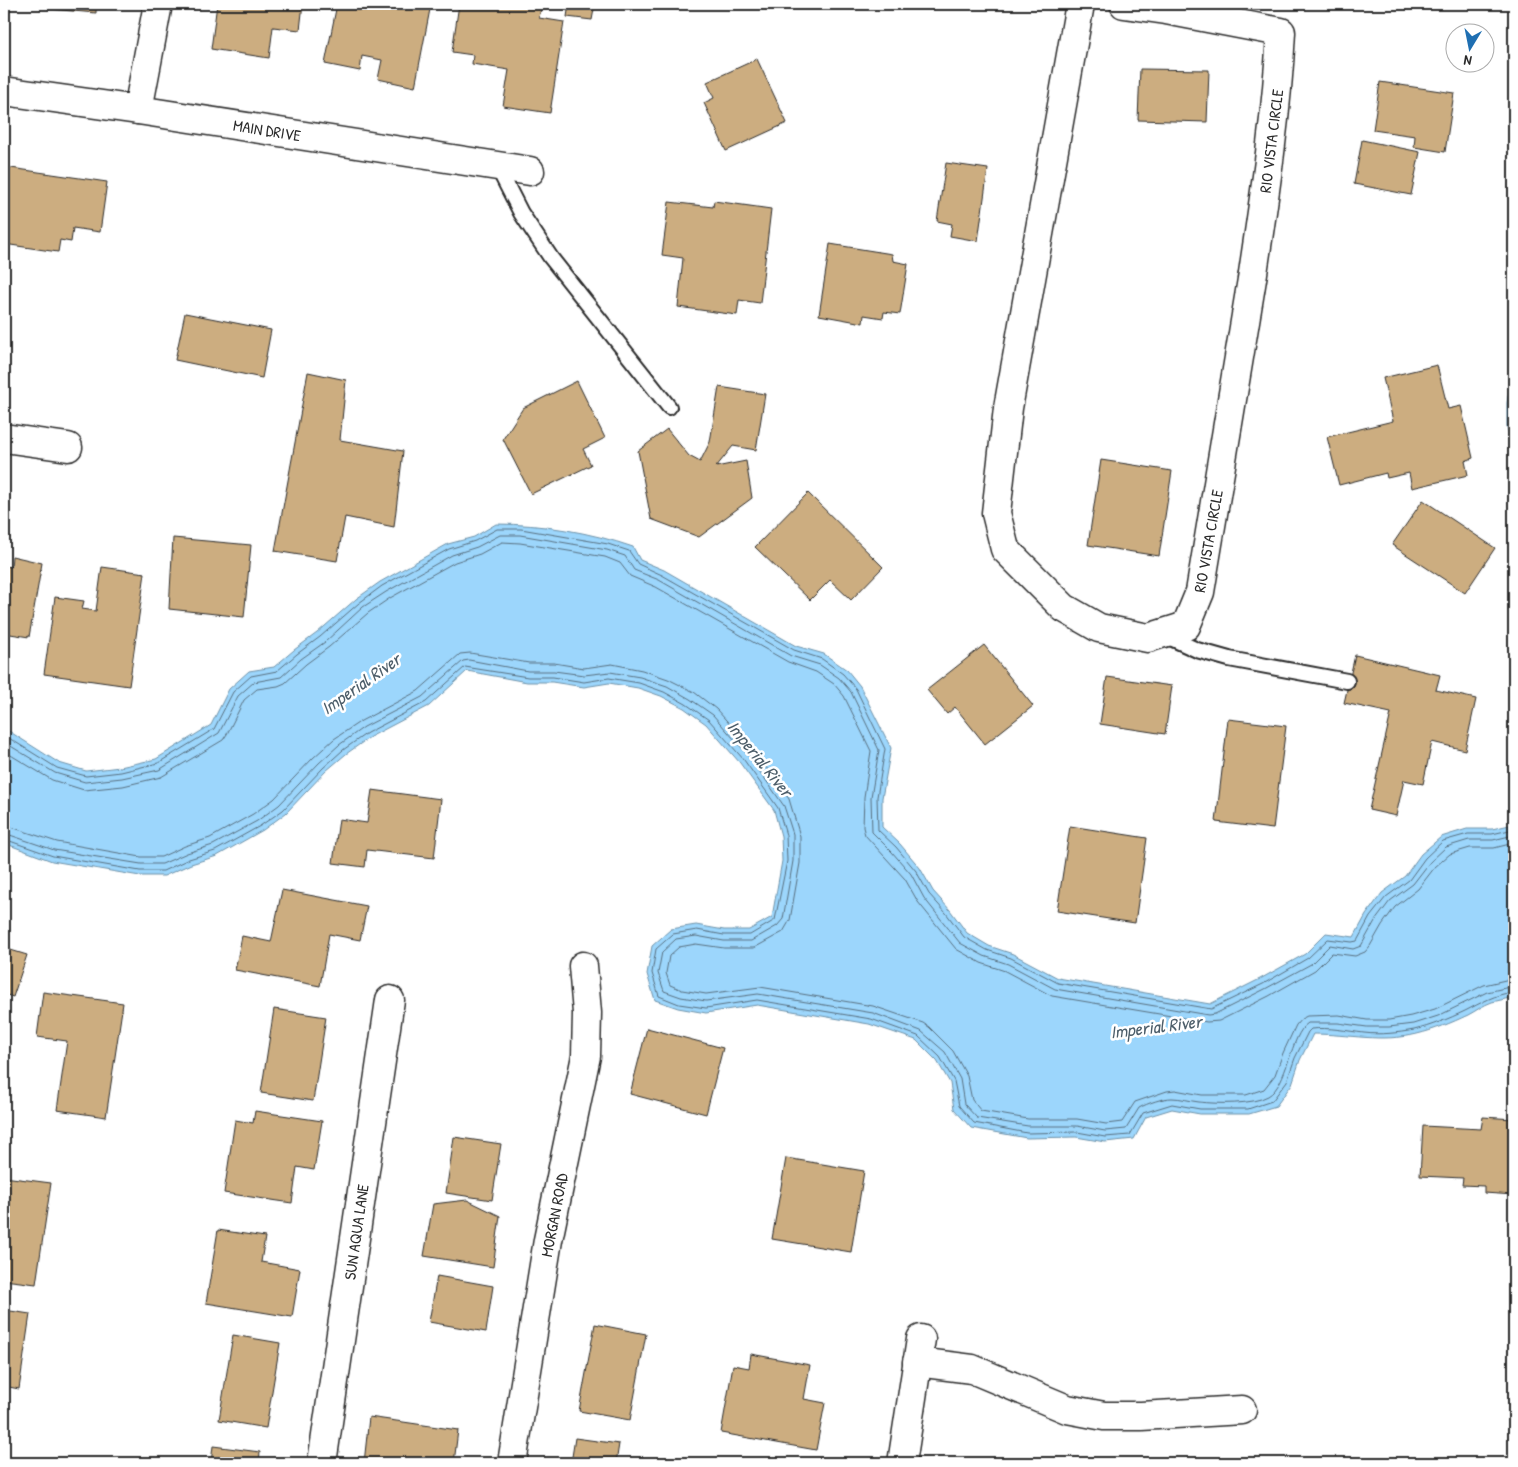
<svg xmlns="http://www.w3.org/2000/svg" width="1518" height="1467" font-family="'Patrick Hand',sans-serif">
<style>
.water{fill:#9cd6fc;stroke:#6f92a8}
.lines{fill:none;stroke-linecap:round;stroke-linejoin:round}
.shore{stroke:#586f7f;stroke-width:1}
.building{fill:#ccad80;stroke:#2b2b2b}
.lane-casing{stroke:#2b2b2b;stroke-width:18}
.street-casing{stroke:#2b2b2b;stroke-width:31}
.lane{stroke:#fff;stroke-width:14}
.street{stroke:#fff;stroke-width:28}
.labels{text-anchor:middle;stroke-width:5;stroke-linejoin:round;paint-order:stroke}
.street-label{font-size:16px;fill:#2b2b2b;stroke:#fff}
.water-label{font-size:18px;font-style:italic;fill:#4d5e6a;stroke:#fff}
</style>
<rect width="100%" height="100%" fill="#fff"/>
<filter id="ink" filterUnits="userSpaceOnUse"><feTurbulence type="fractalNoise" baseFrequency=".02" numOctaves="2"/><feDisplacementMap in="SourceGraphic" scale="10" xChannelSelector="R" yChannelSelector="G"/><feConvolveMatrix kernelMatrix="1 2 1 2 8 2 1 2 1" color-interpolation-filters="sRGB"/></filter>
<g filter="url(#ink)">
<g class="water">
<polygon points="1514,357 1514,453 1507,427 1507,403"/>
<path d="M496,524C542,524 590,532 633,547L640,560L664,570L796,646L824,654L847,670L860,686L891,748L882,798V827L900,844L920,868L933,891L950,910L967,933L989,946L1013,954L1058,978L1210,1004L1260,979L1305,954L1326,933L1354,937L1366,915L1382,893L1405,876L1421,854L1441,837L1467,829H1492L1514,824V997C1507,999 1499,1000 1492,1002C1483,1005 1476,1011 1468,1015C1451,1023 1434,1030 1417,1034C1382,1043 1348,1034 1313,1034L1300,1060L1292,1084L1276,1106L1249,1114H1200L1172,1109L1146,1117L1134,1139L1105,1142L1076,1137L1027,1138L971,1128L954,1109L950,1083L937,1061L916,1040L869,1024L757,1005L706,1013L678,1008L655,1000L647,974L652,946L671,929L696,925L724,930H749L772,917L782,861L781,836L774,810L740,763L706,724L684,708L661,696L638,688L609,683L584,687L552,682H527L467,671L429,706L370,737L346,754L326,771L286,813L263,830L217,856L191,864L164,876H140L52,861L4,843V728L59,763L86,771L120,767L156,759L211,725L229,689L249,671L274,667L294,650L317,633L356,599L380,582L448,544L474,537Z"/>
</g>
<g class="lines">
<g class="shore">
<polyline points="4,735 57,768 86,776 121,772 158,763 214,729 233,692 251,676 277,671 297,654 320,637 359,603 382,586 449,549 475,541 497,529 521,529 608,544 629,551 638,564 662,575 794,650 822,659 843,674 856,689 885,749 877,797 878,830 896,847 916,871 929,894 946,913 964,937 987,950 1011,958 1058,983 1211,1009 1263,984 1308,958 1328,939 1352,942 1357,941 1370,917 1386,897 1409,880 1425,858 1443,841 1468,834 1492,834 1514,829"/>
<polyline points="4,742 55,773 85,782 122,778 159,770 219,733 238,696 254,682 281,677 301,659 325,642 363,607 386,592 452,555 477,547 500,535 520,535 607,550 625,556 634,570 659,580 791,656 820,665 839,678 851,692 879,750 871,797 872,832 892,852 911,874 924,898 960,943 984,956 1008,964 1055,989 1208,1015 1215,1014 1265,989 1311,964 1330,945 1353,949 1361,946 1375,921 1390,901 1413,884 1430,862 1446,847 1469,840 1493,840 1514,835"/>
<polyline points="4,751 52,780 84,790 123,786 161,777 223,740 227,734 244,700 257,689 278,686 285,683 306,664 329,647 368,613 390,598 455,562 480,554 502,542 520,543 605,557 620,563 630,576 656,587 788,662 816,672 834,684 844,696 871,751 864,797 863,827 865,835 905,879 918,902 956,949 981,963 1005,971 1052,996 1207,1022 1219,1021 1269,996 1315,970 1332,953 1355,956 1365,952 1370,946 1382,925 1395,907 1418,889 1435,867 1450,854 1470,848 1494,848 1514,843"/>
<polyline points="4,826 11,827 57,842 141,857 161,857 185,846 210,838 253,814 274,799 313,758 334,739 361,721 418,691 460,654 470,653 529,663 554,663 584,668 612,664 642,670 668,679 694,692 716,709 755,752 789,799 800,836 800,863 790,920 783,932 754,948 724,948 696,944 679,947 669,956 666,973 670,985 682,990 706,994 760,987 873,1006 923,1023 929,1027 953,1051 967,1076 972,1100 981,1111 1028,1119 1077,1119 1106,1124 1122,1122 1135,1102 1167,1091 1175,1090 1202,1095 1246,1095 1264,1089 1275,1075 1283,1053 1296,1025 1301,1019 1307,1016 1339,1015 1367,1020 1389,1020 1411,1016 1435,1009 1484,985 1514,978"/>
<path d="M4,833L54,850L141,864H162L187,853L213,845L257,821L279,805L319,763L339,745L364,727L422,697L463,661L469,660L528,671H554L584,675L610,672L640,677L667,686L690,699L713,715L749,756L784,806L793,834V861L783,919L777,926L751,941H724L696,936L676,939L662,952L658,973L664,991L681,997L706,1001L758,994L873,1013L921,1031L945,1052L960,1079L964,1104L977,1118L1028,1126H1077L1105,1131L1126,1129L1139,1108C1148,1103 1163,1098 1172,1098C1181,1098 1190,1101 1199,1102C1217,1104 1252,1105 1268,1096C1288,1085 1290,1035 1308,1023H1338L1367,1027H1389L1413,1024L1438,1016L1487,992L1514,986"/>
<path d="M4,839L53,856L140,871H163L189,859L215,851L260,826L283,810L323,768L343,750L367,733L426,702L465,667L528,677H553L584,682L609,678L639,683L664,692L686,704L709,720L744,760L778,808L786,835L787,861L775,920L750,935H724L697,930L673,934L656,949L652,973L659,996L679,1004L706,1008L757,1000L871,1019L918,1036L940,1057L954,1081L959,1106L974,1123L1027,1133L1077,1132L1105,1137L1130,1135L1143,1113L1172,1104L1200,1109H1248L1272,1101L1287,1081L1295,1058L1308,1032L1311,1029C1329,1027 1347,1031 1364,1033C1380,1035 1398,1033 1414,1030C1431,1026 1448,1019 1465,1011C1481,1003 1495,994 1514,992"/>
</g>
</g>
<g class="building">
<polygon points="49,4 96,4 96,13 49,9"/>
<polygon points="217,4 303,4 300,30 273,27 269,58 211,49"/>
<polygon points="337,4 431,4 415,87 378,79 382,60 362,56 360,71 325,64"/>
<polygon points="459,4 513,4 541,8 539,18 564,22 550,113 503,106 509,70 472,64 473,55 452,52"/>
<polygon points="569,4 595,4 592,20 567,17"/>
<polygon points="757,59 787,123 726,151 704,103 714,98 707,82"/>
<polygon points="1140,69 1209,70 1207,122 1138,120"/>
<polygon points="1380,82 1454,93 1445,152 1414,147 1415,136 1373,130"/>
<polygon points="1362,140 1420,152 1411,195 1354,184"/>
<polygon points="946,163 988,169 978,241 950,236 952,224 937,221"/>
<polygon points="4,167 107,182 100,232 73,228 71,242 60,240 58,252 4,244"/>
<polygon points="714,201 771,209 760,303 739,300 737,315 678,307 683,258 662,255 669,202 713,207"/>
<polygon points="830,244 892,254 893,261 908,264 900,314 884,312 883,318 864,315 863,323 819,315"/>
<polygon points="185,313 271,330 262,378 175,360"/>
<polygon points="1437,365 1448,409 1461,406 1473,458 1465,461 1468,475 1412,488 1409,473 1387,478 1386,473 1339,485 1327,437 1393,421 1383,378"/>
<polygon points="308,372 346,380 340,440 403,451 394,527 345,517 337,561 275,551"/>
<polygon points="577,381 605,438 583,449 591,465 531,494 503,439 523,408"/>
<polygon points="719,387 765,394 756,450 733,446 716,467 746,461 752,498 699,537 651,519 638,451 667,429 689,456 700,462 710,442"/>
<polygon points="1101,460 1172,471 1159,556 1088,545"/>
<polygon points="808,493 883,567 851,600 830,580 810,600 755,547"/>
<polygon points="1423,500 1495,548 1465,593 1392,545"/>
<polygon points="173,538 251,545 244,617 169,609"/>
<polygon points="12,556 42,563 29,637 4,633 4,566 11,567"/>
<polygon points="102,567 145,573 129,686 44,674 55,597 84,601 82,609 96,611"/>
<polygon points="984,645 1033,706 985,744 955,707 947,714 927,690"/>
<polygon points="1355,655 1440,675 1436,690 1476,699 1465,750 1432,742 1423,784 1404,780 1396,816 1369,810 1391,713 1344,703"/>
<polygon points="1107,677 1172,686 1165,734 1100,724"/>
<polygon points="1228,719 1286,726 1273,829 1216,822"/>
<polygon points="372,790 441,799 434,858 367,850 365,867 333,863 339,819 367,823"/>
<polygon points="1070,826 1147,838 1135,923 1057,911"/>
<polygon points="282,890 367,906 360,940 329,934 320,986 235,970 242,936 271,942"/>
<polygon points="4,948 27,955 13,997 4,994"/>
<polygon points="43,992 123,1003 106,1117 57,1110 67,1041 37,1037"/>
<polygon points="274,1009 326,1017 313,1101 261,1093"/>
<polygon points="647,1028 723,1048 706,1114 630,1094"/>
<polygon points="255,1111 322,1121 314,1170 297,1167 292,1203 224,1193 235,1120 253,1123"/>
<polygon points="1483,1117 1514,1119 1514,1195 1484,1193 1484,1186 1462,1185 1463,1178 1420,1176 1423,1126 1481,1129"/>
<polygon points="454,1137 501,1144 492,1200 446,1193"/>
<polygon points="786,1158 864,1171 851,1252 772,1239"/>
<polygon points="4,1177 51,1183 36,1284 4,1280"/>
<polygon points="467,1200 500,1216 493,1267 424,1256 433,1204"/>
<polygon points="218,1230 265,1237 261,1262 300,1269 292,1317 206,1303"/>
<polygon points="437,1276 493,1286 486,1332 429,1322"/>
<polygon points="4,1310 30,1314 19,1389 4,1386"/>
<polygon points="595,1324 646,1334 630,1420 579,1411"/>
<polygon points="233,1335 280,1343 266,1428 219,1420"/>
<polygon points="751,1354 810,1365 804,1399 825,1403 816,1450 721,1433 733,1365 749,1368"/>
<polygon points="4,1417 9,1418 4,1458"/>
<polygon points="369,1417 458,1430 454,1463 364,1463"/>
<polygon points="575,1438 619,1444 616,1463 571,1463"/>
<polygon points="213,1446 260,1452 259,1463 211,1463"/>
</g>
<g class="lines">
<defs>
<g id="lane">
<polyline points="497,166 521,213 551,258 669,407"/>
<polyline points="1164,635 1197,650 1229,659 1347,681"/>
</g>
<g id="street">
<path d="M1080,4L1008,408L996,513L1005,549L1064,608L1099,628L1148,638L1186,626L1200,592C1218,486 1236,380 1253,273C1265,193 1277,113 1281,32L1166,10L1124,4"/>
<polyline points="4,91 138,110 530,171"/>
<polyline points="138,110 158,4"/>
<polyline points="4,438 68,447"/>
<polyline points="917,1362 972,1369 1067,1409 1104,1416 1141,1416 1242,1410"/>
<polyline points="322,1463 390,1000"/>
<polyline points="512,1463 548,1240 586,1056 587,1013 583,966"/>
<polyline points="902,1463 921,1339"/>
</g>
</defs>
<use href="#lane" class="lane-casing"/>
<use href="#street" class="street-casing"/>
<use href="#lane" class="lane"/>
<use href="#street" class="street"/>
</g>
</g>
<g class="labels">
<g class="street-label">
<text transform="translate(267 130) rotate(9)" y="6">MAIN DRIVE</text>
<text transform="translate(1271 141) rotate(-83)" y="6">RIO VISTA CIRCLE</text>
<text transform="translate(1208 541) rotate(-80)" y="6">RIO VISTA CIRCLE</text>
<text transform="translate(554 1215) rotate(-79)" y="6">MORGAN ROAD</text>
<text transform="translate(356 1232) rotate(-82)" y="6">SUN AQUA LANE</text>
</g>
<g class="water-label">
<text transform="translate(361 684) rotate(-35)" y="6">Imperial River</text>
<text transform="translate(760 759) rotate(51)" y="6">Imperial River</text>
<text transform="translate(1156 1027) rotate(-7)" y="6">Imperial River</text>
</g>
</g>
<rect width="1518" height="1467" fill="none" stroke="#fff" stroke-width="20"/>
<rect x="10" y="10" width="1498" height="1447" fill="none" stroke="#2b2b2b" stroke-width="2" filter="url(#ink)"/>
<g transform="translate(1470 48) rotate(190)"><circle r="24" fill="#ffffff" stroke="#aaaaaa"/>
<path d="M0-4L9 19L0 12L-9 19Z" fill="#1f6fb2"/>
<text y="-8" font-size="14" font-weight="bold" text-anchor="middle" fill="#2b2b2b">N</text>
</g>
</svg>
